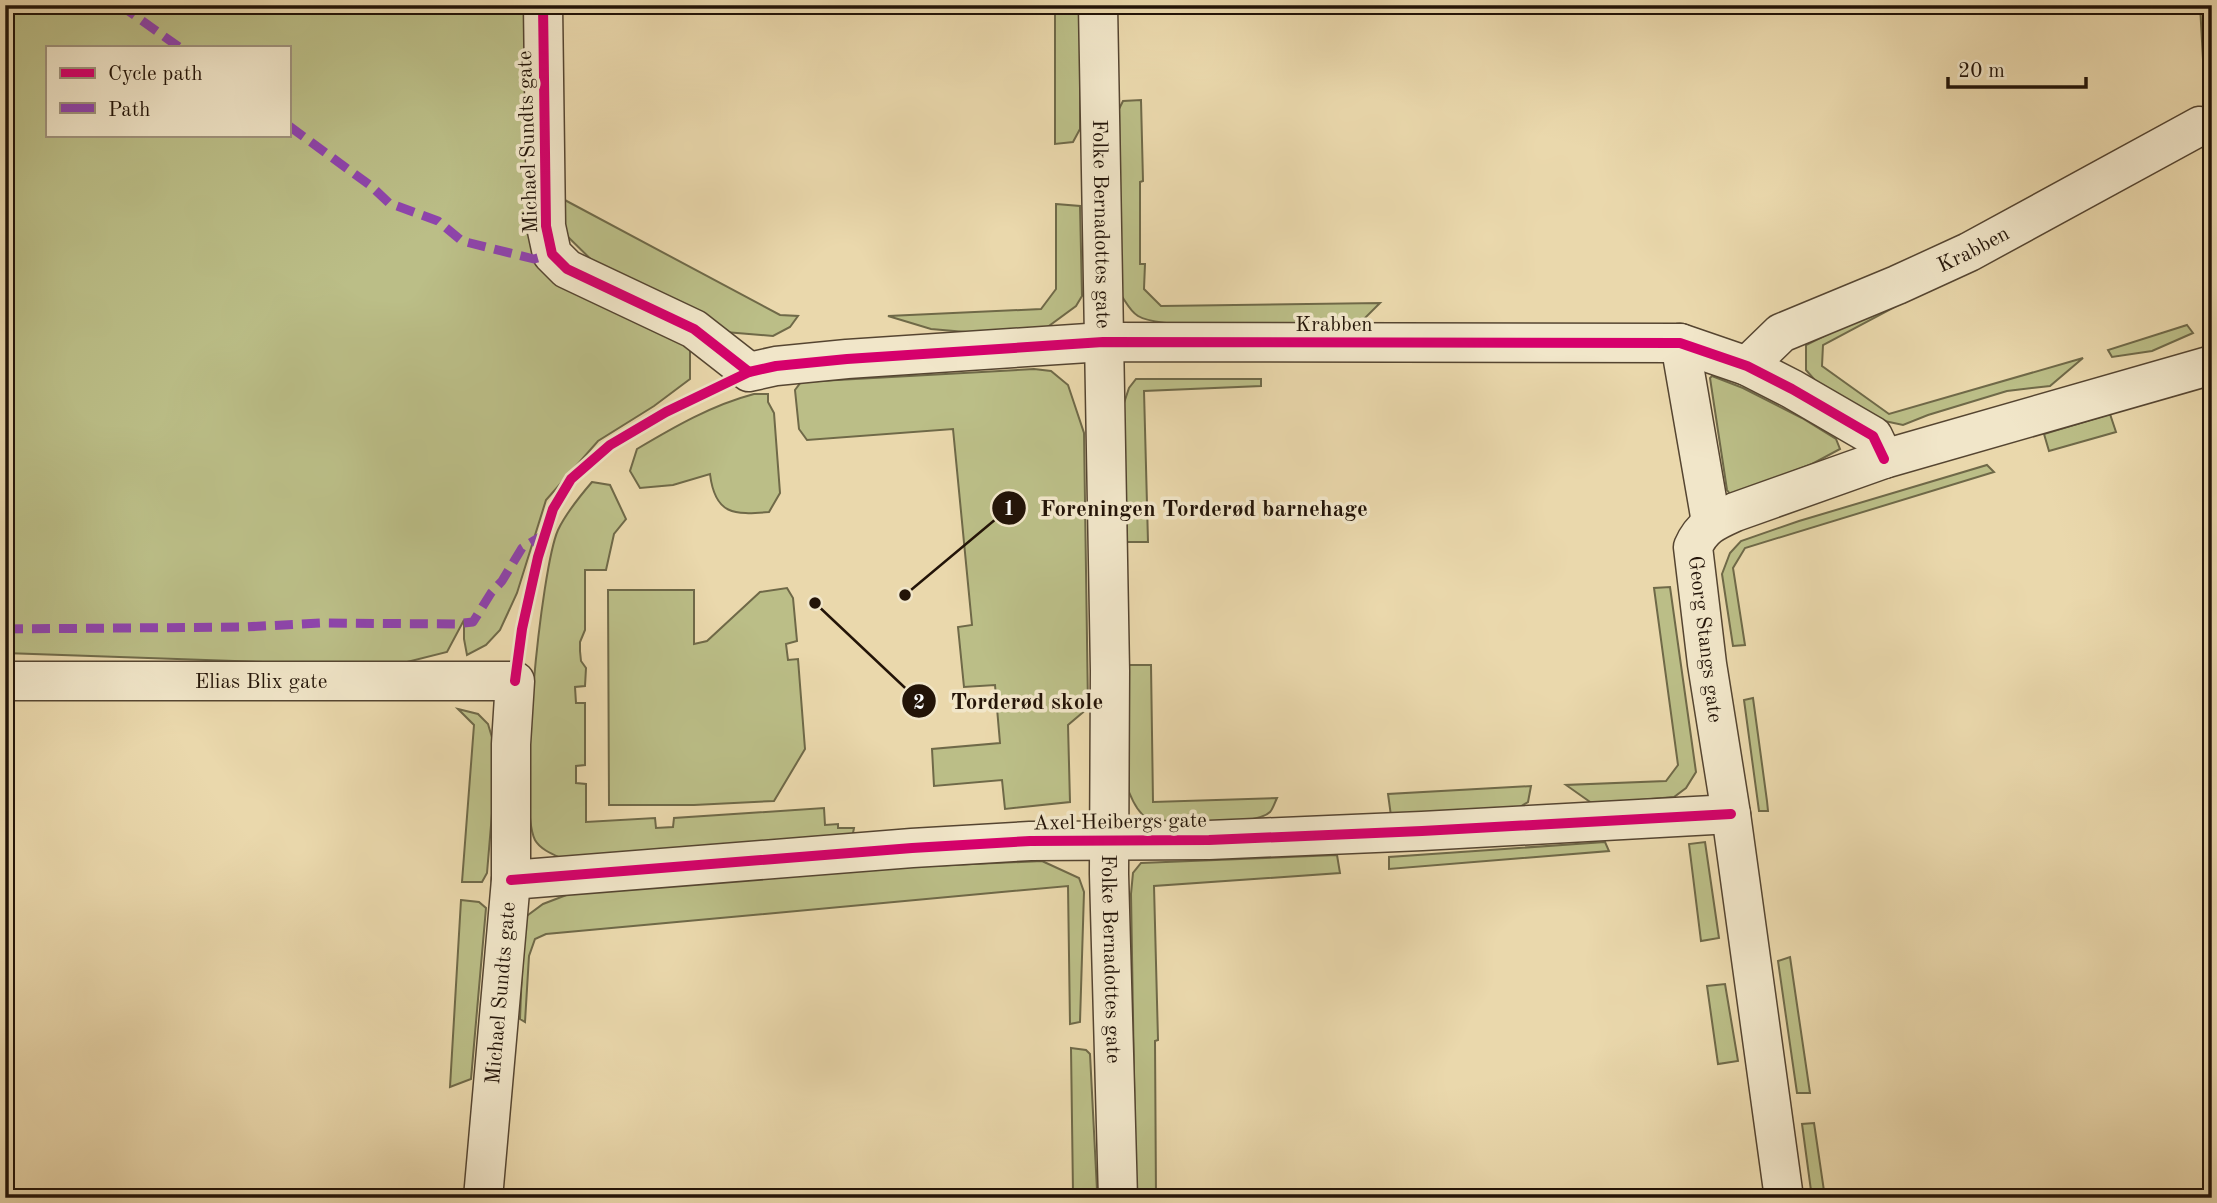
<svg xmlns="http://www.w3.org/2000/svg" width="2217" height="1203" font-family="'Old Standard TT',serif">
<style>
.green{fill:#bbbe87;stroke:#6f6948;stroke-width:2;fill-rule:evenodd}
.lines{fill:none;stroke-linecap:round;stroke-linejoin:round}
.street-casing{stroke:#554531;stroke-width:41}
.street{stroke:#f1e6c9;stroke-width:38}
.quiet{stroke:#8e44ad;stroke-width:9;stroke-dasharray:18 9;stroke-linecap:butt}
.cycleway-casing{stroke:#f1e6c9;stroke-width:15}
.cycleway{stroke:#d6006c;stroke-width:10}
.labels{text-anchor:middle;stroke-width:7;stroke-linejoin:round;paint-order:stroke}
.street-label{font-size:21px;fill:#231408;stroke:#f1e6c9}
.leader{fill:none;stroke:#231408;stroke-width:2.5}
.callout-dot{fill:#231408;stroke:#f1e6c9;stroke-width:2.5}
.mark-label{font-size:21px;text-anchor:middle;font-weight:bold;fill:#fff}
.callout-label{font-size:23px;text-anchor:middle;font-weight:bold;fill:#231408;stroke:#f1e6c9;stroke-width:7;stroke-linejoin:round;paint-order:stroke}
</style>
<rect width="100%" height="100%" fill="#ead8ac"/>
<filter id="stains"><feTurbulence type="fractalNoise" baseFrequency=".00286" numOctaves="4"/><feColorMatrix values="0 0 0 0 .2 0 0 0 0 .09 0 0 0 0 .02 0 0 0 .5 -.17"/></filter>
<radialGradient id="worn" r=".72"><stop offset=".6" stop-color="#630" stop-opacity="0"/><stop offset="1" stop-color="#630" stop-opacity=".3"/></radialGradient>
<g class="green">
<path d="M5,5H531L533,238L690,345V379L654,406L598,441L546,500L517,593L500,630L486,645L467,655L464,639V620L447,652L403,663L263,662L5,653ZM47,47H289V135H47Z"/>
<polygon points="1055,5 1080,5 1080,129 1073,142 1055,144"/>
<polygon points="2200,5 2210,5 2212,34 2212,222"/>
<path d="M1141,100L1143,181L1140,182V264H1145L1144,289L1161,306L1380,303L1363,320L1351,324C1312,324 1164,332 1138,316C1130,311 1126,302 1121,295L1119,109L1123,101Z"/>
<polygon points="561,198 780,315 798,316 790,327 773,336 725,332 609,277 563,232"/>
<polygon points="1056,204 1080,206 1082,296 1076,306 1042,331 989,334 931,329 888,316 1041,309 1056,289"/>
<polygon points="2062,218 1823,345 1822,366 1889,414 2083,358 2050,386 2007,391 1928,415 1903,425 1880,420 1820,386 1806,370 1806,345"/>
<polygon points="2187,325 2193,333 2152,351 2112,357 2108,350"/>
<polygon points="1034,369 1051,371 1068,385 1084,433 1088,708 1068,725 1070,802 1005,809 1002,780 934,786 932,749 1000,743 995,685 964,687 958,627 972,625 953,429 807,440 799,429 795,390 801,382"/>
<polygon points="1712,376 1743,388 1802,418 1836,439 1840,449 1812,464 1731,495 1727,490 1710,378"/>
<polygon points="1136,379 1261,379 1261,386 1144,391 1148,542 1127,542 1123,406 1129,388"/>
<path d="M754,394H768V402L774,413L780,493L769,512C734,515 715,515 710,474L673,485L640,488L630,471L637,449C674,427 712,405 754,394Z"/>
<polygon points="2110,414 2116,432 2049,451 2044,434"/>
<polygon points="1987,465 1994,472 1745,548 1733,568 1745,645 1733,646 1722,574 1730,553 1741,541 1799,521"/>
<path d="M592,482L610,485L626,519L614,534L606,570H585V630L580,642V651L581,661L586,668L585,686L575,687L576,703H585V765L576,766V783L586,784V822L655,818L656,828L673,827L674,818L824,808L825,825L838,824V828H854L852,838L561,858C552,854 540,849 535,840C517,806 541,568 558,530C566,513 580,496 592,482Z"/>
<polygon points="1670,587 1696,772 1686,788 1674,797 1593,804 1566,785 1666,781 1678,765 1654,588"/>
<polygon points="787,588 793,598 797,641 786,644 788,660 798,659 805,749 774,801 694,805 609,805 608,590 694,590 694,644 707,641 760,592"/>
<path d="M1129,665H1151L1153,802L1277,798C1275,802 1273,809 1270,812C1256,826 1164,828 1147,818C1138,813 1133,802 1129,792Z"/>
<polygon points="1753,698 1767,801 1768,811 1759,811 1744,700"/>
<polygon points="458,709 478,714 488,724 497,754 487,873 482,882 462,882 474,725"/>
<polygon points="1531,786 1528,802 1518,808 1391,816 1388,794"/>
<polygon points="1605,842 1609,851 1389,869 1389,857"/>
<polygon points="1705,842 1719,938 1701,941 1689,844"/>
<polygon points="1337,855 1340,873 1154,886 1158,1040 1155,1041 1156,1198 1136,1198 1131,894 1133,873 1141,863"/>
<polygon points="1042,861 1079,878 1084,892 1080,1022 1070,1024 1068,886 546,934 535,939 529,956 525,1022 520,1019 524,918 543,904 569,894 862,869"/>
<polygon points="461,900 479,902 486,908 471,1079 450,1087"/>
<polygon points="1790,957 1810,1093 1797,1093 1778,961"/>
<polygon points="1725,984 1738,1061 1718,1064 1707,986"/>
<polygon points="1071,1048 1086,1050 1090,1054 1097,1190 1073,1193"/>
<polygon points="1814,1123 1824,1191 1835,1198 1812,1198 1802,1124"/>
</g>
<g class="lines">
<defs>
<g id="street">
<polyline points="543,5 546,226 552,254 567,269 694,329 749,372 776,366 847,359 1103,342 1680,343 1747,366 1792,389 1873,436 1884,459"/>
<path id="s1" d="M1098,5L1110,671L1109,874L1118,1198"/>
<polyline points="1680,343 1711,522"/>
<path id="s2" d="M1747,366L1781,333L1897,285L1969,252L2200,126"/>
<path id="s3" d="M5,681H515L511,744V880L483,1198"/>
<polyline points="511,880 912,848 1030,841 1209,840 1422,831 1731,814"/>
<path d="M1784,1198L1731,814L1707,664L1693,547C1702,526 1715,521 1735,512L1884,459L2212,365"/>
</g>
</defs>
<use href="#street" class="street-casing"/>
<use href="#street" class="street"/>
<g class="quiet">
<polyline points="120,5 179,47"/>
<polyline points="289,126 371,186 389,203 438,221 462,241 534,259 552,254"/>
<polyline points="5,629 244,627 321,623 456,624 473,622 491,593 502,581 522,548 545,534"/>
</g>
<defs>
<g id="cycleway">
<polyline points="543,5 546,226 552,254 567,269 694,329 749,372"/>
<polyline points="515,681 522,629 538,557 553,509 571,479 610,445 666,412 749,372 776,366 847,359 1103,342 1680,343 1747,366 1792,389 1873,436 1884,459"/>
<polyline points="511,880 912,848 1030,841 1209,840 1422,831 1731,814"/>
</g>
</defs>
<use href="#cycleway" class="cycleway-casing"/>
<use href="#cycleway" class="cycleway"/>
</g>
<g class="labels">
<g class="street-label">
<text transform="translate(527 142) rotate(-92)" y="7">Michael Sundts gate</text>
<text dy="7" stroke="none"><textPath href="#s1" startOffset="219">Folke Bernadottes gate</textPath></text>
<text dy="7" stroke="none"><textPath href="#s2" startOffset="257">Krabben</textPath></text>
<text x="1334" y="331">Krabben</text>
<text transform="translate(1706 639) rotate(83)" y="7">Georg Stangs gate</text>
<text dy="7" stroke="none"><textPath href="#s3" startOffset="256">Elias Blix gate</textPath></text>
<text transform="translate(1120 821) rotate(-1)" y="7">Axel Heibergs gate</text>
<text dy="7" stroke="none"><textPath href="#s1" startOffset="954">Folke Bernadottes gate</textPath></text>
<text transform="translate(500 993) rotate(-85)" y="7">Michael Sundts gate</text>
</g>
</g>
<path class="leader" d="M905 595L1009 508M815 603L919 701"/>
<g class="callout-dot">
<circle cx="905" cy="595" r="7"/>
<circle cx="815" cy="603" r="7"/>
<circle cx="1009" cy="508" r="18"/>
<circle cx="919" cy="701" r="18"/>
</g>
<g class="mark-label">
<text x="1009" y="515">1</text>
<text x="919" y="709">2</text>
</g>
<g class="callout-label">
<text x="1204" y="516">Foreningen Torderød barnehage</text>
<text x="1027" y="709">Torderød skole</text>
</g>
<rect width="2217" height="1203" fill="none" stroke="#ead8ac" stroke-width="28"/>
<rect x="7" y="7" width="2203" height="1189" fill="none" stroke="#231408" stroke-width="3.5"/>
<rect x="14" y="14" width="2189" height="1175" fill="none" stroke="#231408" stroke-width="2"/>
<rect x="46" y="46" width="245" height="91" fill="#f1e6c9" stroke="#9f927c" stroke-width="2"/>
<rect x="60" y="68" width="35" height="10" fill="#d6006c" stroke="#9f927c" stroke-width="2"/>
<text x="108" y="80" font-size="21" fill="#231408">Cycle path</text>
<rect x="60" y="103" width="35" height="10" fill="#8e44ad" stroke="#9f927c" stroke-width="2"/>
<text x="108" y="116" font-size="21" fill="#231408">Path</text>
<path d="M1948 77v10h138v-10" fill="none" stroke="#231408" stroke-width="3.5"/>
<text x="1958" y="77" font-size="21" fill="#231408" stroke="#f1e6c9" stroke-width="5" paint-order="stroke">20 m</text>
<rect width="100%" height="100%" filter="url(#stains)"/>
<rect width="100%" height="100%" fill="url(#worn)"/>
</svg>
